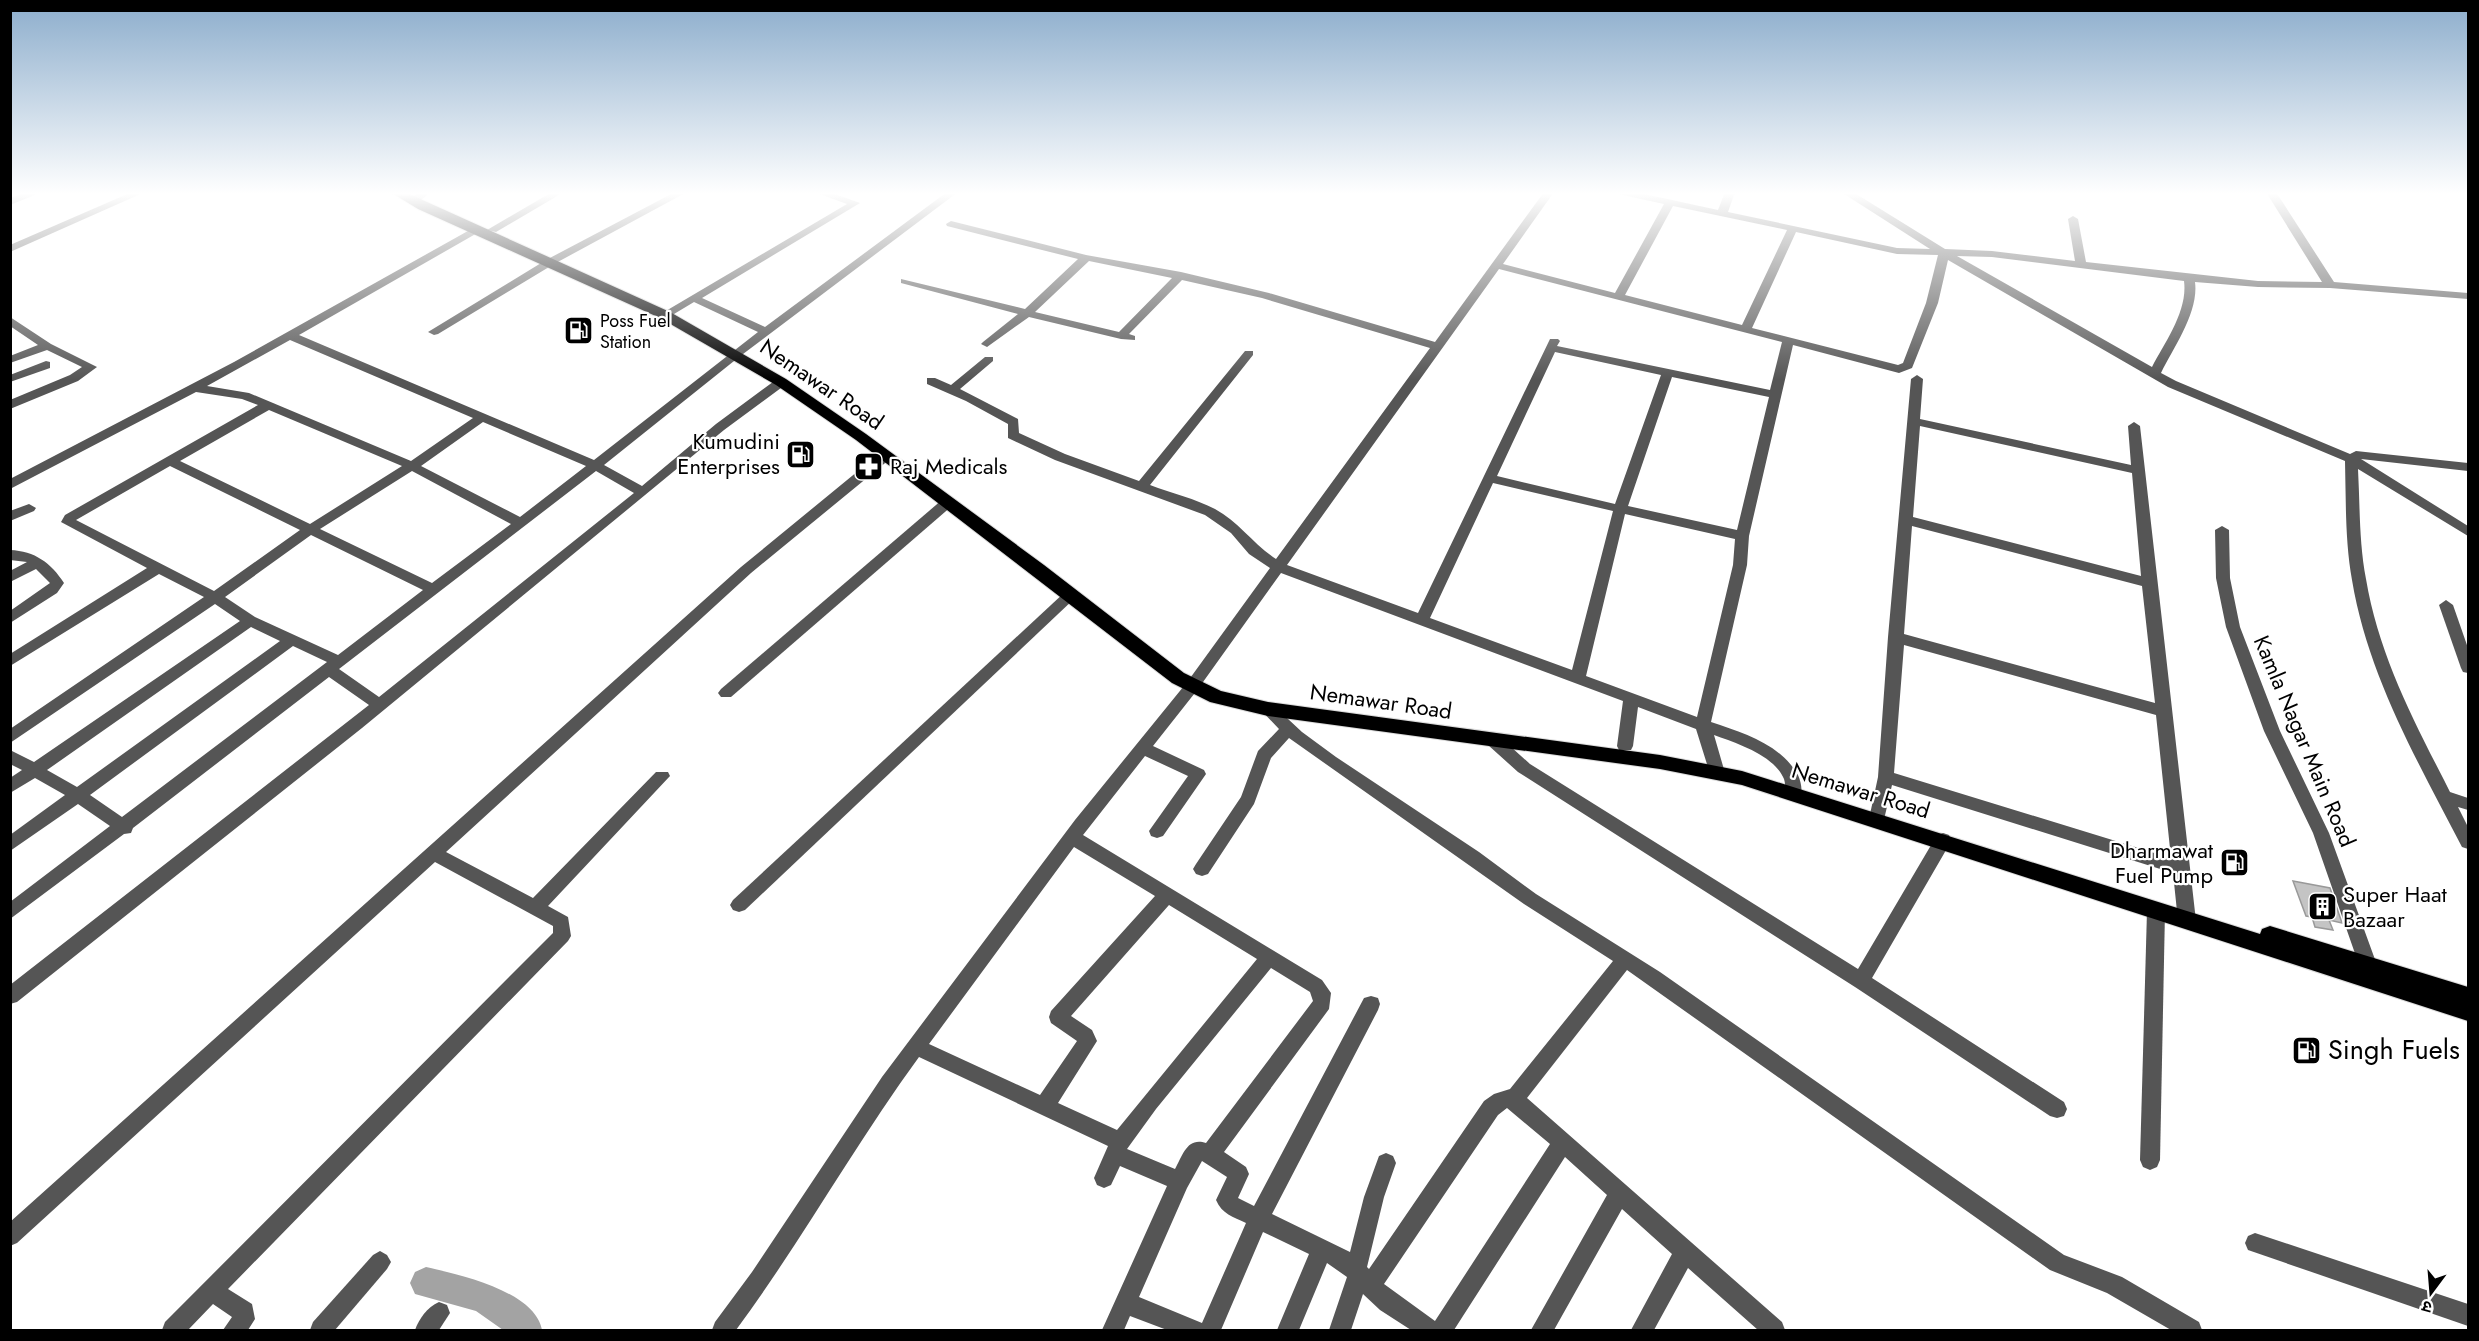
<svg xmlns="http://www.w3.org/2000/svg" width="2479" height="1341" font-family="Jost,'Noto Sans Devanagari',sans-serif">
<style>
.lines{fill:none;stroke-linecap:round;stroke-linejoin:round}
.river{fill:#a3a3a3;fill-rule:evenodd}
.building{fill:#c4c4c4;stroke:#999;stroke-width:1.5}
.highway-casing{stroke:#dbdbdb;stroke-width:2}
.minor{fill:#555;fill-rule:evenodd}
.highway{fill:#000;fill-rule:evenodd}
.labels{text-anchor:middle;stroke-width:4.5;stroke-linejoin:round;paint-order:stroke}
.far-poi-label{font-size:18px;fill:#000;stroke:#fff;text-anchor:start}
.street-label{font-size:22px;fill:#000;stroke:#fff}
.poi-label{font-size:22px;fill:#000;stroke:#fff;text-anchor:end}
.near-poi-label{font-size:27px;fill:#000;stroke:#fff;text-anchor:start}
</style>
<rect width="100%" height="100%" fill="#fff"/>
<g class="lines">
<path class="river" d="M426,1267C460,1275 535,1291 542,1330H503L476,1311L415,1294L410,1283L415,1272Z"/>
</g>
<polygon class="building" points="2293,881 2330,888 2342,923 2329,920 2333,930 2315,927 2312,917 2306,916"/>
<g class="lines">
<defs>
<polygon id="highway" points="390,192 405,192 670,312 786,379 866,434 1044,565 1184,673 1221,691 1268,702 1660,755 1742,771 2260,934 2262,929 2270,926 2468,987 2468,1021 1742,785 1660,769 1268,716 1210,702 1172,683 856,440 776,385 660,318 418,209"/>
</defs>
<use href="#highway" class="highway-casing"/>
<g class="minor">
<polygon points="28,192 42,192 10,205 10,198"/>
<polygon points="132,192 145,192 10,252 10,245"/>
<polygon points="420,192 431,192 417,203 409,203 409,199"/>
<polygon points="552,192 564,192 496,232 487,230"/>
<polygon points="675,192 687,192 554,264 438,334 434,335 428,332 546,260"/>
<path d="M814,192H829L860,203L702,298L765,327L947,192H958L739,357L604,465L642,486L716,424L777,379H785V385L724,430L362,728L17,1002L10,1004V985L369,705L329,677L133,828L131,833L124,834L10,919V902L110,826L78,804L10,851V835L65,795L35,778L10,793V778L22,770L10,764V750L34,762L240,621L215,604L10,743V729L204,597L159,574L10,666V654L147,568L61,522L65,515L258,405L242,399L196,392L10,489V479L234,362L475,227L480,230L479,232L299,335L594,460L758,332L694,302L669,317L665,318L659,315L847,204ZM290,340L473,418L411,461L249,393L207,386ZM269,410L402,466L310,524L180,461ZM483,422L586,466L520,517L421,466ZM170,466L300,530L214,591L76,520ZM412,471L511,524L432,583L320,529ZM596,471L634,493L379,697L339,669ZM311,535L423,590L338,655L255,617L225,597ZM251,627L280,641L77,787L47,770ZM293,646L327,662L122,817L90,795Z"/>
<path d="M1544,192H1554L1503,264L1615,293L1664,204L1618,194L1617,192H1635L1718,210L1725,192H1735L1728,212L1897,248L1930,249L1841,192H1853L1945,249L1992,251L2075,261L2068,219L2073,216L2078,219L2086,262L2258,281L2322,282L2266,192H2276L2334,282L2468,293V299L2330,288L2258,287L2195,282C2199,312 2174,347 2161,373L2176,381L2350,454L2356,451L2468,463V471L2361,459L2468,526V536L2358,469C2360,506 2359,543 2366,579C2378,651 2411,716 2444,780L2450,792L2468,798V810L2458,807L2468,827V849L2462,847C2418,762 2368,676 2352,580C2345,541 2346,501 2345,461L2168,387L1948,260L1938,303L1912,368L1899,373L1793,345L1749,536L1747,565L1711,722C1744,733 1780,744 1798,775C1801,782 1803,791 1800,797H1788C1785,792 1786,786 1784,779C1774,755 1736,743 1714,735L1725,773L1723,777H1711L1696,729L1638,707L1633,746L1631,750H1619L1617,746L1623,701L1281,573L1198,689L1153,746L1204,770L1206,774L1163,836L1157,838L1151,836L1149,831L1188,776L1145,756L1087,830L1083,835L1322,980L1331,993L1329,1009L1224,1152L1246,1167L1249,1174L1238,1198L1254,1206L1364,998L1371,996L1378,998L1380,1004L1378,1010L1272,1214L1350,1252L1364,1197L1379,1156L1386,1153L1393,1156L1396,1163L1384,1197L1367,1267L1369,1269L1484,1101L1494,1094L1510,1089L1613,961L1524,904L1289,738L1271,758L1254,804L1208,874L1202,876L1196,874L1193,869L1196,864L1241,797L1258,751L1279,729L1260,709L1263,705H1273L1302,732L1336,757L1479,852L1536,894L1660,972L2064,1255L2122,1277L2199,1322L2202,1330H2171L2107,1293L2050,1270L1627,970L1527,1098L1782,1322L1785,1330H1758L1688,1268L1654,1330H1631L1672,1254L1622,1209L1554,1330H1531L1607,1195L1565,1157L1454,1330H1411L1380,1310L1363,1294L1351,1330H1329L1347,1277L1327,1263L1299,1330H1277L1309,1254L1263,1232L1221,1330H1167L1130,1316L1124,1330H1102L1167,1186L1120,1166L1111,1185L1104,1188L1097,1185L1094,1178L1108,1146L919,1057C854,1146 801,1242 736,1330H712L715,1322L752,1272L882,1077L1075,820L1188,681L1270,568L1249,554L1231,533L1205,515L1055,460L1008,438V424L966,401L927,384V378H935L951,385L985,357H993V361L960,389L1018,419L1019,433L1065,454L1139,481L1245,351H1253V355L1150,485C1171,493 1196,499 1215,509C1239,522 1254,545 1276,559L1430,348L1262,298L1182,280L1129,334L1135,336V340L1121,339L1029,317L987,347L981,344L983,342L1018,314L901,283V279L1025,309L1078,259L947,226L946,224L951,221L1086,255L1181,272L1269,293L1435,342ZM1673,206L1787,230L1742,325L1625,295ZM1796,232L1897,254L1938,255L1926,303L1903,363L1898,365L1752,328ZM1957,256L1992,257L2184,281C2188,311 2165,342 2152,367ZM1089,261L1172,278L1119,332L1035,312ZM1499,269L1782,342L1770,390L1557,346L1560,341L1558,339H1550L1418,613L1287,565ZM1555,352L1661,375L1615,504L1497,476ZM1672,377L1769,397L1737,530L1628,506ZM1493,483L1613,511L1572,670L1430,618ZM1625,514L1735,539L1733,565L1697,717L1586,676ZM1074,847L1155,896L1051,1011L1049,1017L1051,1023L1077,1041L1040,1095L929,1044ZM1169,905L1257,959L1117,1130L1058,1103L1097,1041L1092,1030L1071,1016ZM1271,968L1310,992L1313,1001L1206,1143C1187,1137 1183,1155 1175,1169L1127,1149L1156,1109ZM1507,1108L1550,1144L1435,1321L1384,1284L1498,1115ZM1202,1161L1227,1177L1216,1200C1222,1214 1233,1217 1246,1223L1202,1323L1139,1297L1187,1188Z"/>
<polygon points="10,317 51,344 97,367 78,381 10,409 10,400 70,375 82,367 47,350 10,363 10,356 38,345 10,326"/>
<polygon points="46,361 50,362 50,368 10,382 10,375"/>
<path d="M1917,375L1923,379L1920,419L2131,465L2128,426L2134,422L2140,426L2196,921L2193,926L2187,928L2181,926L2178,921L2173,873L1892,785L1883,824L1877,826L1871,824L1869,819L1878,777L1888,637L1911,379ZM1920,426L2132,473L2141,576L1913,517ZM1912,526L2142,586L2155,703L1904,634ZM1904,645L2156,715L2171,858L1894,773Z"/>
<polygon points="885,452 890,453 890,459 751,573 446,852 533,898 656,772 668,772 670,776 548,906 568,917 571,936 568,941 228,1289 252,1304 255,1319 248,1330 223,1330 232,1317 213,1304 188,1330 162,1330 165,1322 553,933 553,926 435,862 17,1243 10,1246 10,1222 741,567 880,453"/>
<polygon points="948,498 953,499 955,502 953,505 731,697 721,697 718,693 721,689 943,499"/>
<polygon points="29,504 36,508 34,511 10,521 10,511"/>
<polygon points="2222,526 2229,530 2230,578 2240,627 2280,731 2329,833 2377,965 2374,971 2368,973 2362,971 2359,965 2313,833 2264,731 2226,627 2216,578 2215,530"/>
<path d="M10,550C35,551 51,563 64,583L57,593L10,623V611L50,583L36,569L10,582V571L27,562L10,560Z"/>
<polygon points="1070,590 1077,595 1075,598 745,910 739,912 733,910 730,905 733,900 1065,592"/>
<polygon points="2446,600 2453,605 2468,648 2468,673 2463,672 2461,668 2439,605"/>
<polygon points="1494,735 1500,737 1530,764 1858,969 1937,835 1943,833 1949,835 1951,840 1949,845 1872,978 2064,1102 2067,1109 2064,1116 2057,1118 2050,1116 1855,987 1518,772 1488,745 1486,741 1488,737"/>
<polygon points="2156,904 2162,906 2165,911 2160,1160 2157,1167 2150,1170 2143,1167 2140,1160 2147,911 2150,906"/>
<polygon points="2255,1233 2468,1304 2468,1326 2248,1250 2245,1243 2248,1236"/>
<polygon points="380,1251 387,1255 391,1262 387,1269 335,1330 310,1330 313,1322 373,1255"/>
<path d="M439,1302L447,1305L450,1313L439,1330H415C419,1319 427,1307 439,1302Z"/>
</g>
<use href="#highway" class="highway"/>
</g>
<linearGradient id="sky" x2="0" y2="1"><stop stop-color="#8cadcc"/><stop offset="0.51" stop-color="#fff"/><stop offset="1" stop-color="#fff" stop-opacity="0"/></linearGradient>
<rect width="2479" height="380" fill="url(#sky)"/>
<defs>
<symbol id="fuel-square" viewBox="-11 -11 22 22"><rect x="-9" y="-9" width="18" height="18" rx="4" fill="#000" stroke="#fff"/><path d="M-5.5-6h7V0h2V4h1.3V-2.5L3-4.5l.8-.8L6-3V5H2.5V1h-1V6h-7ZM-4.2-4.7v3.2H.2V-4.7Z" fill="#fff"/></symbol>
<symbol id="pharmacy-square" viewBox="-11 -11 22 22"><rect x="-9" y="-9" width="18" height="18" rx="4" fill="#000" stroke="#fff"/><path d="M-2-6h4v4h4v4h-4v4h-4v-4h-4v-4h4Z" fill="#fff"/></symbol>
<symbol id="building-square" viewBox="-11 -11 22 22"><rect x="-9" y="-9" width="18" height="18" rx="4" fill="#000" stroke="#fff"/><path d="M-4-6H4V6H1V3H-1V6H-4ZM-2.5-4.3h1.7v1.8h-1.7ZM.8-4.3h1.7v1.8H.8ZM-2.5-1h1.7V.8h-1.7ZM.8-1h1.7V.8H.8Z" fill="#fff"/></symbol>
</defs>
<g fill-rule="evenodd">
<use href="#fuel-square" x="562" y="314" width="33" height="33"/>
<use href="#fuel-square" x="784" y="438" width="33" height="33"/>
<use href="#pharmacy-square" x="852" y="450" width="33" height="33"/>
<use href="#fuel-square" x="2218" y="846" width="33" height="33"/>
<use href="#building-square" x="2306" y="890" width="33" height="33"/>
<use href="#fuel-square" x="2290" y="1034" width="33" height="33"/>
</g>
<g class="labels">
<g class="far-poi-label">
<text x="600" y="327">Poss Fuel<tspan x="600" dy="21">Station</tspan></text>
</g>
<g class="street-label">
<text transform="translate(822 384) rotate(34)" y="8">Nemawar Road</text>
<text transform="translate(1381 701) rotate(8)" y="8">Nemawar Road</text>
<text transform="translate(2305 741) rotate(67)" y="8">Kamla Nagar Main Road</text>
<text transform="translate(1861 790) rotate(17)" y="8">Nemawar Road</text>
</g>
<g class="poi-label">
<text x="780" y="449">Kumudini<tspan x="780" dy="25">Enterprises</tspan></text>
<text x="890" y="474" text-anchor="start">Raj Medicals</text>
<text x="2213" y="858">Dharmawat<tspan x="2213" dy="25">Fuel Pump</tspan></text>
<text x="2343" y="902" text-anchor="start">Super Haat<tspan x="2343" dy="25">Bazaar</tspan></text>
</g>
<g class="near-poi-label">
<text x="2328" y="1059">Singh Fuels</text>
</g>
</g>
<rect width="2479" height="1341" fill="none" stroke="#000000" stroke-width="24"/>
<g transform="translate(2431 1293) rotate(196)" stroke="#ffffff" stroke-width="4.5" paint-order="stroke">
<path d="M0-4.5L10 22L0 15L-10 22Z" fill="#000000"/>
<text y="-9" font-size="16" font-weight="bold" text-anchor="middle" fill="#000000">उ</text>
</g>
</svg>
